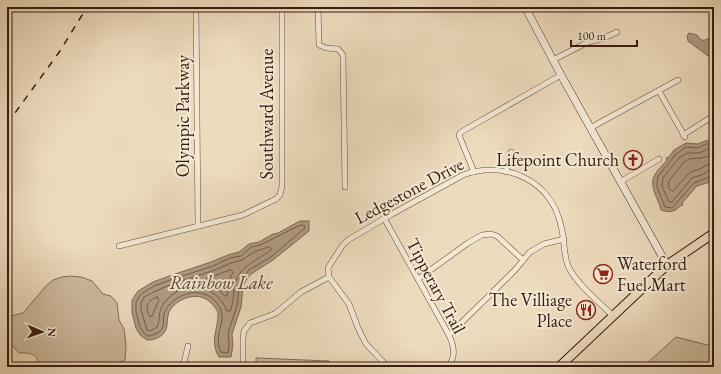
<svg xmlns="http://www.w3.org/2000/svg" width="721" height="374" font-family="'EB Garamond',serif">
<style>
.green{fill:#ceba9f;stroke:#836a57}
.water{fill:#af9a82;stroke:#7f6754}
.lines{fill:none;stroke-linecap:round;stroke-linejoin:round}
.shore{stroke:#745a48;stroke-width:1}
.street-casing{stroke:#654b3a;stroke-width:6}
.secondary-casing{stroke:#381b0f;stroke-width:8}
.primary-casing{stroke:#381b0f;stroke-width:10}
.street{stroke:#f3e8d4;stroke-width:5}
.secondary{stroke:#f3e8d4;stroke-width:7}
.primary{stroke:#eddbbd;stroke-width:8}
.rail{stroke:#381b0f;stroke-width:1.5;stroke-dasharray:7 7;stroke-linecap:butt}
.labels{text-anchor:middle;stroke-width:4;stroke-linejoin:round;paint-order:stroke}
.street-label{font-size:18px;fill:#381b0f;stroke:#f3e8d4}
.poi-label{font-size:18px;fill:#381b0f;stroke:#f3e8d4;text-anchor:end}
.water-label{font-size:19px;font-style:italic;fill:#624737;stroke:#f3e8d4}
</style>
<rect width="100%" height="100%" fill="#eddbbd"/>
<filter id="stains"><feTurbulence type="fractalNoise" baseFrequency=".005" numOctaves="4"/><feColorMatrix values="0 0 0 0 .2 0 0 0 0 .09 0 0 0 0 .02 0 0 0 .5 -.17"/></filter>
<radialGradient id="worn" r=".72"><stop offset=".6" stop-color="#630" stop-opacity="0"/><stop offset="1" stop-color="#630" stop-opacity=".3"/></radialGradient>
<g class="green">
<path d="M70,276L81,277L92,281L103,294L111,296L117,303L119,320L124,329L126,345L125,360L120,362L119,367H39C39,354 29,352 19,353L9,342H7V317L23,313L46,286L53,280L62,277Z"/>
<polygon points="676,337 707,345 714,343 714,367 643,367"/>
<polygon points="256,358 329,361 328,367 256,367"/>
</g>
<g class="water">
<path d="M714,31V57L708,56L688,41L687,36L689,33L697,35L701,40C709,41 710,37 714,31Z"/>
<path d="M714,140V179H712L710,182L697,186L682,203L683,205L680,206C675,212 669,213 661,210C659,199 647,185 656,173C659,168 663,165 667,160L666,158L669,157L674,150L686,143L698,144L705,141Z"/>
<path d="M300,221H309V231L273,260L251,274L246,280L243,287L241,307L232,334L233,345L231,357H219C209,341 219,328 218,312C215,307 211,302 206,299C193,292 175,300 169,312C166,320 169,326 164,333C160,338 154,340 147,340L140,335L136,328L132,313V300L138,291L153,282L172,275L211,262L228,255L239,252L249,244L259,242L273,234L278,233Z"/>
</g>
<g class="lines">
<g class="shore">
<polyline points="714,144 706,144 698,148 686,147 675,155 669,163 658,176 657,183 657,187 665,207 672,208 694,183 707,178 710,175 714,175"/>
<polyline points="714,149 708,149 699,153 687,153 679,158 663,178 662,186 669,202 672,202 692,178 704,174 709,170 714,170"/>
<polyline points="714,156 709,156 701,158 689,159 684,162 669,181 668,185 670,190 673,191 690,172 700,169 707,165 714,164"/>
<path d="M301,225L305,226V228L271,257L249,270L243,278L239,287L237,306L228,333L229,344L228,353L221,352C211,332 233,318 214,300C211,297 208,295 204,294C189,289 169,299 164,314C163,318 164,323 163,327C161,333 154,335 148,336L144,333L140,327L136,312V302L141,294L154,286L173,279L213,266L230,258L241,256L251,247L260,245Z"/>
<path d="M269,247L271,248V250C258,260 239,266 235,284C233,293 234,303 230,311H227C216,283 182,279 164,303C157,313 161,319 157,327L150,331L147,330L141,310V303L144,297L156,291L175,283L215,270L231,263L242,260L254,252Z"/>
<polygon points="231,270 233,272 229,281 227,296 225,296 216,288 205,282 206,279"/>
<path d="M157,297L159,300L152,316L150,317C144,307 147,301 157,297Z"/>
</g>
<defs>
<g id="street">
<polyline points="196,7 198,226"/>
<polyline points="318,7 319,45 326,48 338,49 343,55 345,187"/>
<polyline points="553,60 588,42 604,38 617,32"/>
<polyline points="659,91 685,137"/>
<polyline points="590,128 678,80"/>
<polyline points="683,135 710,118"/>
<polyline points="474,172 459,135 461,132 561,75"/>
<polyline points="506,172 511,152"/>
<polyline points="620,182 659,159"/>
<path d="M384,218L449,335C454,346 457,358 447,367"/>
<polyline points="119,246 243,215 276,199 280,195 282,186 282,7"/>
<polyline points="418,279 468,243 482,235 491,234 497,236 523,260"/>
<polyline points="449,335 515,270 530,252 544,244 564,239"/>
<polyline points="183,367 188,346"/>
<polyline points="243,367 243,338 244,331 250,323 269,316 276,313 301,292 329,277"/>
<path d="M388,367L366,344L358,328L349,304L329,277L328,268L342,246L348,240L392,214L463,175C506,160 551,180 561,226C565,240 563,256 569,268C579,286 598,301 613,316"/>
</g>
<polyline id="secondary" points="525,7 561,75 667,265"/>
<polyline id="primary" points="559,367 667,265 714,233"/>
</defs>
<use href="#street" class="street-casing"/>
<use href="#secondary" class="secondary-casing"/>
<use href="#primary" class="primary-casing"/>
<use href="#street" class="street"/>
<use href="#secondary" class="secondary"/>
<use href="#primary" class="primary"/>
<polyline class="rail" points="7,124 60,51 87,7"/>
</g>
<defs>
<symbol id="church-ring" viewBox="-11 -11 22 22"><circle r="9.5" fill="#f3e8d4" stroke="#8f2418" stroke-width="1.5"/><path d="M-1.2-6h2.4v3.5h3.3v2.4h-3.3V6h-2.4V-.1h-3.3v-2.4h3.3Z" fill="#8f2418"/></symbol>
<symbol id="supermarket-ring" viewBox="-11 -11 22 22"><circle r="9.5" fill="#f3e8d4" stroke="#8f2418" stroke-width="1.5"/><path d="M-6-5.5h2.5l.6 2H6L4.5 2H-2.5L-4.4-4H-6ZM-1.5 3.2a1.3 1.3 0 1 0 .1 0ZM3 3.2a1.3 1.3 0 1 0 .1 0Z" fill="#8f2418"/></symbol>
<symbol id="restaurant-ring" viewBox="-11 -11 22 22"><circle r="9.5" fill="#f3e8d4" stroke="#8f2418" stroke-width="1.5"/><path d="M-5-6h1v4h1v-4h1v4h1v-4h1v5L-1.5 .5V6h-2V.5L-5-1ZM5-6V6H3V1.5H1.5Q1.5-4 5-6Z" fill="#8f2418"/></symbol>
</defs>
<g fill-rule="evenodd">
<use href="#church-ring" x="622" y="149" width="22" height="22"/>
<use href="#supermarket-ring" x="592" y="263" width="22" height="22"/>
<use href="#restaurant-ring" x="575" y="299" width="22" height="22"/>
</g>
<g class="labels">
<g class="street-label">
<text transform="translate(267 114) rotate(-90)" y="6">Southward Avenue</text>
<text transform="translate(183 116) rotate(-90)" y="6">Olympic Parkway</text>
<text transform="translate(409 191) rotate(-28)" y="6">Ledgestone Drive</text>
<text transform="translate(436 286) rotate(62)" y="6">Tipperary Trail</text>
</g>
<g class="poi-label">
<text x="619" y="166">Lifepoint Church</text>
<text x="617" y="270" text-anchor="start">Waterford<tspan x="617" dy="21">Fuel Mart</tspan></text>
<text x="572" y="306">The Villiage<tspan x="572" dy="21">Place</tspan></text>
</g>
<g class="water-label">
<text x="221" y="289">Rainbow Lake</text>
</g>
</g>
<rect width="721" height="374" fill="none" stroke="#eddbbd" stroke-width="24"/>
<rect x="8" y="8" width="705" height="358" fill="none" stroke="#381b0f" stroke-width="2"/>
<rect x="12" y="12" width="697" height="350" fill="none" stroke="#381b0f"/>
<g transform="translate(42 332) rotate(92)" stroke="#f3e8d4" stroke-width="3" paint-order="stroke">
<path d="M0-3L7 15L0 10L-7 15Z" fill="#381b0f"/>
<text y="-6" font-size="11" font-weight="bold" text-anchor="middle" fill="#381b0f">N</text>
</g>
<path d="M571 40v6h66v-6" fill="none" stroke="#381b0f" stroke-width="2"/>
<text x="577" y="40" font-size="12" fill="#381b0f" stroke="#f3e8d4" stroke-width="3" paint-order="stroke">100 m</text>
<rect width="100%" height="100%" filter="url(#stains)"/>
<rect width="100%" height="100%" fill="url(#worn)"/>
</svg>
